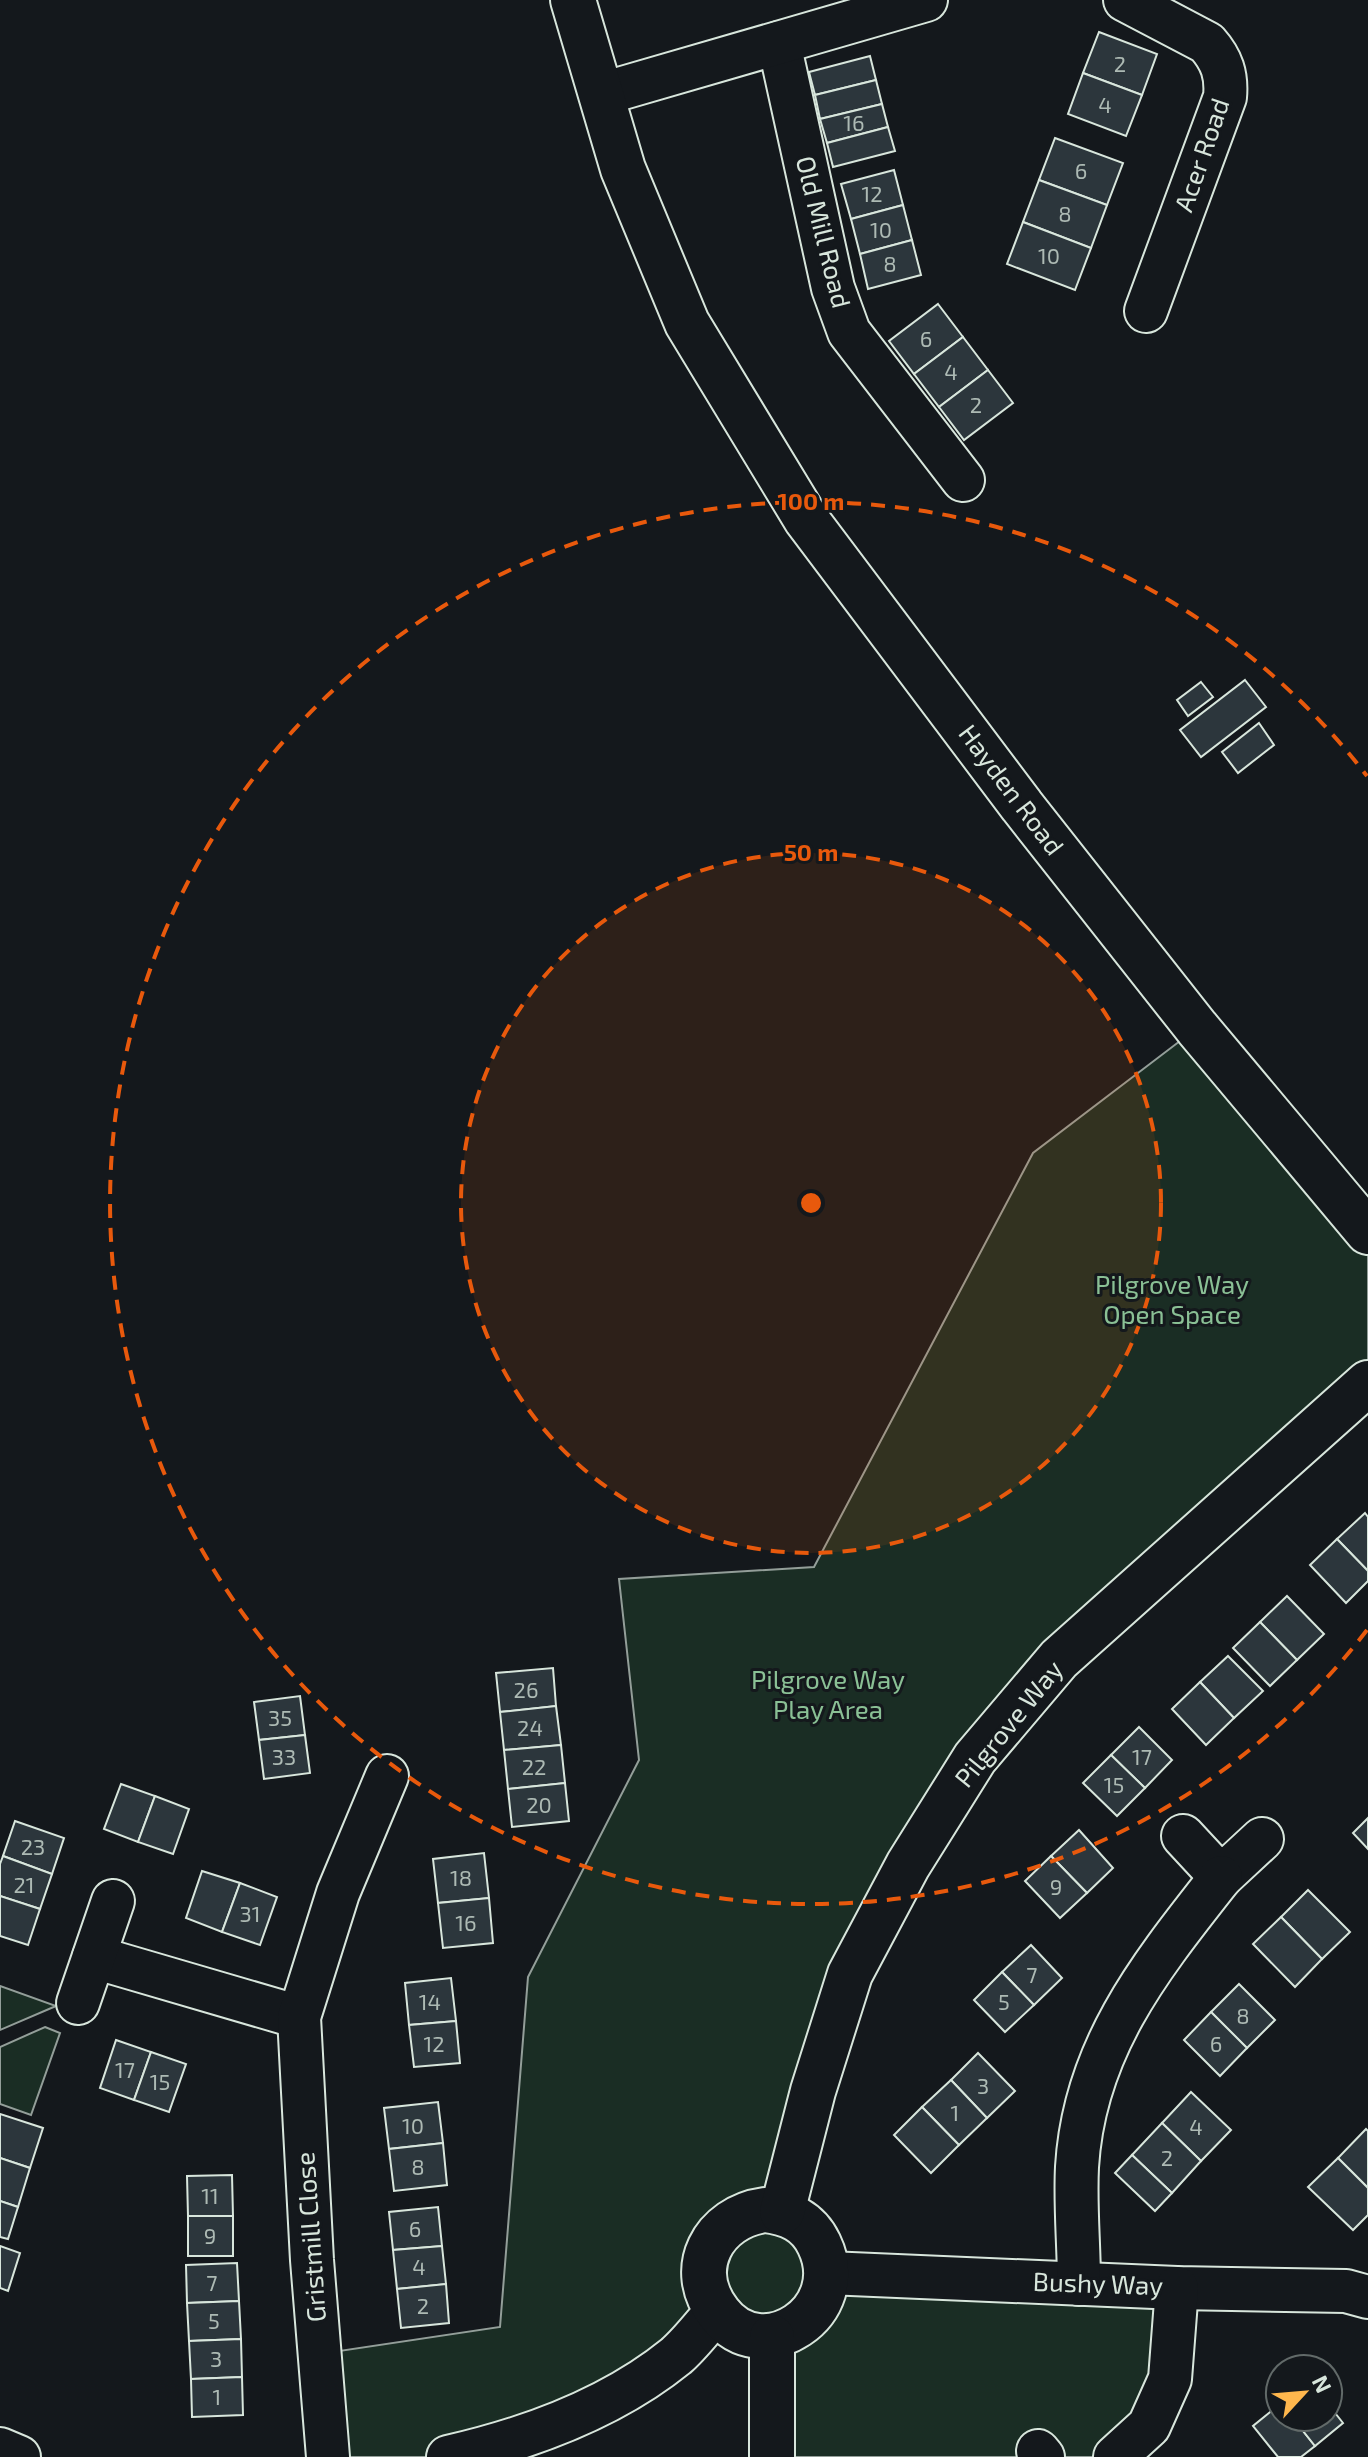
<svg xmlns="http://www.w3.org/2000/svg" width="1368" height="2457" font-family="'Exo 2',sans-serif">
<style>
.green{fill:#1a2d24;stroke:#939e99;stroke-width:2}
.building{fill:#2c363c;stroke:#d8e6dc;stroke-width:2}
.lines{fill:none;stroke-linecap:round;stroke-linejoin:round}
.street-casing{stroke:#d8e6dc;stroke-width:46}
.secondary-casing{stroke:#d8e6dc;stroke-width:48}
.street{stroke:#14181c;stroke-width:42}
.secondary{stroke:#14181c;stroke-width:44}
.ring{fill:none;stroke:#e8590c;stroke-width:4;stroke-dasharray:14 10}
.labels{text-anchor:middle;stroke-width:6;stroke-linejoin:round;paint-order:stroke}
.number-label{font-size:22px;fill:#adbab4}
.street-label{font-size:26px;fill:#d8e6dc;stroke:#14181c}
.park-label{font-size:26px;fill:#8ac095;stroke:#14181c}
.centre{fill:#e8590c;stroke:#14181c;stroke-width:4}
.ring-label{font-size:24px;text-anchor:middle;font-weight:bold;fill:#e8590c;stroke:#14181c;stroke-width:6;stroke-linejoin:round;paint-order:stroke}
</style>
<rect width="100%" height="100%" fill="#14181c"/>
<g class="green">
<polygon points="1197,1028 1368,1232 1368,1383 1059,1659 908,1865 782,2212 824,2254 1177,2288 1170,2379 1115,2457 772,2457 772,2338 734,2326 677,2355 448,2457 328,2457 319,2354 500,2327 528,1977 639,1760 619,1579 814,1567 1033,1153"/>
<polygon points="0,1986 56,2006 0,2030"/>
<polygon points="45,2027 60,2033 31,2115 0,2104 0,2047"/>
</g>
<g class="building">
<polygon points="1099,32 1157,54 1142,95 1083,73"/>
<polygon points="870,56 876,80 815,95 809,72"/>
<polygon points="1083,73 1142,95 1126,136 1068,114"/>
<polygon points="876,80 882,104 820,119 815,95"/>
<polygon points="882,104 888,127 827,143 820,119"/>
<polygon points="888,127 895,151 833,167 827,143"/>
<polygon points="1055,138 1123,163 1107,205 1039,180"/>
<polygon points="894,170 903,205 851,219 841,184"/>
<polygon points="1039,180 1107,205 1091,248 1023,222"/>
<polygon points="903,205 912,240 860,254 851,219"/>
<polygon points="1023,222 1091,248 1075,290 1007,264"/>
<polygon points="912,240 921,275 868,289 860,254"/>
<polygon points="938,304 963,337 914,374 889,341"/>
<polygon points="963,337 988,370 939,407 914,374"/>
<polygon points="988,370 1013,403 964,440 939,407"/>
<polygon points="1245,680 1266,707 1201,757 1180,730"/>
<polygon points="1201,682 1213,697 1188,716 1177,700"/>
<polygon points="1259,723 1274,745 1238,773 1222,752"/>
<polygon points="1365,1513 1368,1517 1368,1571 1337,1539"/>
<polygon points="1337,1539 1368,1571 1368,1581 1346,1603 1310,1565"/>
<polygon points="1287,1596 1324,1634 1297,1660 1260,1622"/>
<polygon points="1260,1622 1297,1660 1270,1686 1233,1648"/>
<polygon points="1228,1656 1263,1691 1234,1718 1200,1682"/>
<polygon points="553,1668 556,1706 500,1712 496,1673"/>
<polygon points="1200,1682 1234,1718 1206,1745 1172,1709"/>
<polygon points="300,1696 305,1735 259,1740 254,1702"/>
<polygon points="556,1706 561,1745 504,1750 500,1712"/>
<polygon points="1139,1727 1172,1760 1145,1788 1111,1755"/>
<polygon points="305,1735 310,1773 264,1779 259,1740"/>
<polygon points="561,1745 565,1783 508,1789 504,1750"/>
<polygon points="1111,1755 1145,1788 1117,1816 1083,1783"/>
<polygon points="565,1783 569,1821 512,1827 508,1789"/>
<polygon points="121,1784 155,1796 138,1842 104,1829"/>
<polygon points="155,1796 189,1809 173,1854 138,1842"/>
<polygon points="1368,1818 1368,1849 1353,1833"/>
<polygon points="15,1821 64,1838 52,1874 3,1856"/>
<polygon points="1079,1830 1113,1868 1087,1893 1051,1856"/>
<polygon points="484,1853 489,1898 438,1903 433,1859"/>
<polygon points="3,1856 52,1874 40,1909 0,1896 0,1864"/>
<polygon points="1051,1856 1087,1893 1060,1918 1025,1881"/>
<polygon points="202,1871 240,1883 222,1932 186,1918"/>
<polygon points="240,1883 277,1897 260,1945 222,1932"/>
<polygon points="1308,1890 1350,1932 1322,1959 1281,1917"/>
<polygon points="0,1896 40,1909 28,1945 0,1936"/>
<polygon points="489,1898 493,1943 443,1948 438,1903"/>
<polygon points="1281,1917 1322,1959 1295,1987 1253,1944"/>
<polygon points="1031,1945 1062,1978 1034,2005 1002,1972"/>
<polygon points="1002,1972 1034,2005 1005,2032 974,2000"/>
<polygon points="451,1978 456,2021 409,2025 405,1983"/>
<polygon points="1239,1984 1275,2020 1247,2048 1211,2012"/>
<polygon points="1211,2012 1247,2048 1220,2076 1184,2040"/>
<polygon points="456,2021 460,2063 414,2067 409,2025"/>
<polygon points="116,2040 151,2052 134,2100 100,2088"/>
<polygon points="151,2052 186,2064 169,2112 134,2100"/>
<polygon points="978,2053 1015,2091 987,2118 951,2080"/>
<polygon points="951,2080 987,2118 959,2145 922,2107"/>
<polygon points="1191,2092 1231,2130 1201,2161 1162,2123"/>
<polygon points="438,2102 443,2143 389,2149 384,2108"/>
<polygon points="922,2107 959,2145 931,2173 894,2135"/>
<polygon points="0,2114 43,2128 30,2168 0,2158"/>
<polygon points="1162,2123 1201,2161 1172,2193 1132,2155"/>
<polygon points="1366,2129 1368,2131 1368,2188 1338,2158"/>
<polygon points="443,2143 447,2185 394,2191 389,2149"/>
<polygon points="1132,2155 1172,2193 1155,2211 1115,2173"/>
<polygon points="0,2158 30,2168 18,2207 0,2201"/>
<polygon points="1338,2158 1368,2188 1368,2215 1353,2230 1308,2187"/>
<polygon points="232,2175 233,2216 188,2216 187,2176"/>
<polygon points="0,2201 18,2207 8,2239 0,2237"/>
<polygon points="438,2207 442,2246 393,2250 389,2212"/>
<rect x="188" y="2216" width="45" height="40"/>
<polygon points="0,2246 20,2253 8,2291 0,2288"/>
<polygon points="442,2246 446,2284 397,2289 393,2250"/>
<polygon points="237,2263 239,2301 187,2303 186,2265"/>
<polygon points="446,2284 449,2323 401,2328 397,2289"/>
<polygon points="239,2301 241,2339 189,2341 187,2303"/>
<polygon points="241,2339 242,2377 191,2379 189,2341"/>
<polygon points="242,2377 243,2415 192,2417 191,2379"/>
<polygon points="1280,2404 1280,2417 1292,2417 1315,2446 1301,2457 1278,2457 1253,2426"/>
<polygon points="1328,2404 1343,2423 1315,2446 1292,2417 1328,2417"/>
</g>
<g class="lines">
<defs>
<g id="street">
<path d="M1125,0L1207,43C1222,60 1227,75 1225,97L1146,311"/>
<polyline points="779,43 833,288 849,332 963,480"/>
<polyline points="602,94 926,0"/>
<polyline points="1183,1836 1221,1877 1262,1839"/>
<polyline points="94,1957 299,2017"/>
<polyline points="78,2003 113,1901"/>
<polyline points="828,2273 1177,2288 1346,2291 1368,2297"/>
<path d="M1079,2284C1079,2245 1075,2206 1077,2167C1084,2048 1151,1966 1221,1877"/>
<polyline points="0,2449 19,2457"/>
<polyline points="1038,2451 1043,2457"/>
<polyline points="328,2457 312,2260 299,2017 338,1893 387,1776"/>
<path d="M448,2457C527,2439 612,2408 676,2356C691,2343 704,2325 717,2311"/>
<polyline points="1115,2457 1149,2426 1170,2379 1177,2288"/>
</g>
<g id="secondary">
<polyline points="573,0 623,169 687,323 806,519 1022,806 1197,1028 1368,1232"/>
<path d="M765,2210C789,2213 808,2221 819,2244C852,2312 762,2370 719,2313C685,2269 713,2217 765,2210Z"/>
<polyline points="782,2212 813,2091 850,1974 908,1865 975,1758 1059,1659 1368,1383"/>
<polyline points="772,2457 772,2337"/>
</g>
</defs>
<use href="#street" class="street-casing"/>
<use href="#secondary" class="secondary-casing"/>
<use href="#street" class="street"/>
<use href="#secondary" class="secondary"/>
</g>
<circle cx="811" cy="1203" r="350" fill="#e8590c" fill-opacity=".12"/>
<g class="ring">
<circle cx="811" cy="1203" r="350"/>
<path d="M1367 1630A701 701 0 1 1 1367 776"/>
</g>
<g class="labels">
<g class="number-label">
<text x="1120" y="72">2</text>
<text x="1105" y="113">4</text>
<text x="854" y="131">16</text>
<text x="1081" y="179">6</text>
<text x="872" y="202">12</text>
<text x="1065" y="222">8</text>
<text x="881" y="238">10</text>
<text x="1049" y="264">10</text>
<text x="890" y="272">8</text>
<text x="926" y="347">6</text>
<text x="951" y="380">4</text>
<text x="976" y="413">2</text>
<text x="526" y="1698">26</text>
<text x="280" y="1726">35</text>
<text x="530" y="1736">24</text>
<text x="284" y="1765">33</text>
<text x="1142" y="1765">17</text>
<text x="534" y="1775">22</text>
<text x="1114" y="1793">15</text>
<text x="539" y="1813">20</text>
<text x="33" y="1855">23</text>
<text x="461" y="1886">18</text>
<text x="24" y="1893">21</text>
<text x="1056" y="1895">9</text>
<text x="250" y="1922">31</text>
<text x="466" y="1931">16</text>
<text x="1032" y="1983">7</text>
<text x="430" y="2010">14</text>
<text x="1004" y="2010">5</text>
<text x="1243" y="2024">8</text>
<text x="434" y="2052">12</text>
<text x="1216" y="2052">6</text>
<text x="125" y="2078">17</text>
<text x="160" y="2090">15</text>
<text x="983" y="2094">3</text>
<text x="955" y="2121">1</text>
<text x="413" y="2134">10</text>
<text x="1196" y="2135">4</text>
<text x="1167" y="2166">2</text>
<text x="418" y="2175">8</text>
<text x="210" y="2204">11</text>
<text x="415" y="2237">6</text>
<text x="210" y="2244">9</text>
<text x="419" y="2275">4</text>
<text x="212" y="2291">7</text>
<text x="423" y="2314">2</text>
<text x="214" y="2329">5</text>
<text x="216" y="2367">3</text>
<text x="217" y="2405">1</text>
</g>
<g class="street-label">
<text transform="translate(1202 155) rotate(-71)" y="9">Acer Road</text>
<text transform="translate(823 232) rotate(76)" y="9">Old Mill Road</text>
<text transform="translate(1011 790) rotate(53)" y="9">Hayden Road</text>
<text transform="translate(1009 1724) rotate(-51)" y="9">Pilgrove Way</text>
<text transform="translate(311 2237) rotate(-94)" y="9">Gristmill Close</text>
<text transform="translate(1098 2284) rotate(2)" y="9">Bushy Way</text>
</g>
<g class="park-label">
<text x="1172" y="1294">Pilgrove Way<tspan x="1172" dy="30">Open Space</tspan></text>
<text x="828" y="1689">Pilgrove Way<tspan x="828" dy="30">Play Area</tspan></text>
</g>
</g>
<circle cx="811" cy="1203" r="12" class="centre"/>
<g class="ring-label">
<text x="811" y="510">100 m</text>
<text x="811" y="861">50 m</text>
</g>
<g transform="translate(1304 2393) rotate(64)"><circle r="38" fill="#14181c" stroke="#626a69" stroke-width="2"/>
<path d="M0-6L14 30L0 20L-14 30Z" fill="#ffb74d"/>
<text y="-12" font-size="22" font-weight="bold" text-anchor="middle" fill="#d8e6dc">N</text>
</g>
</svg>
